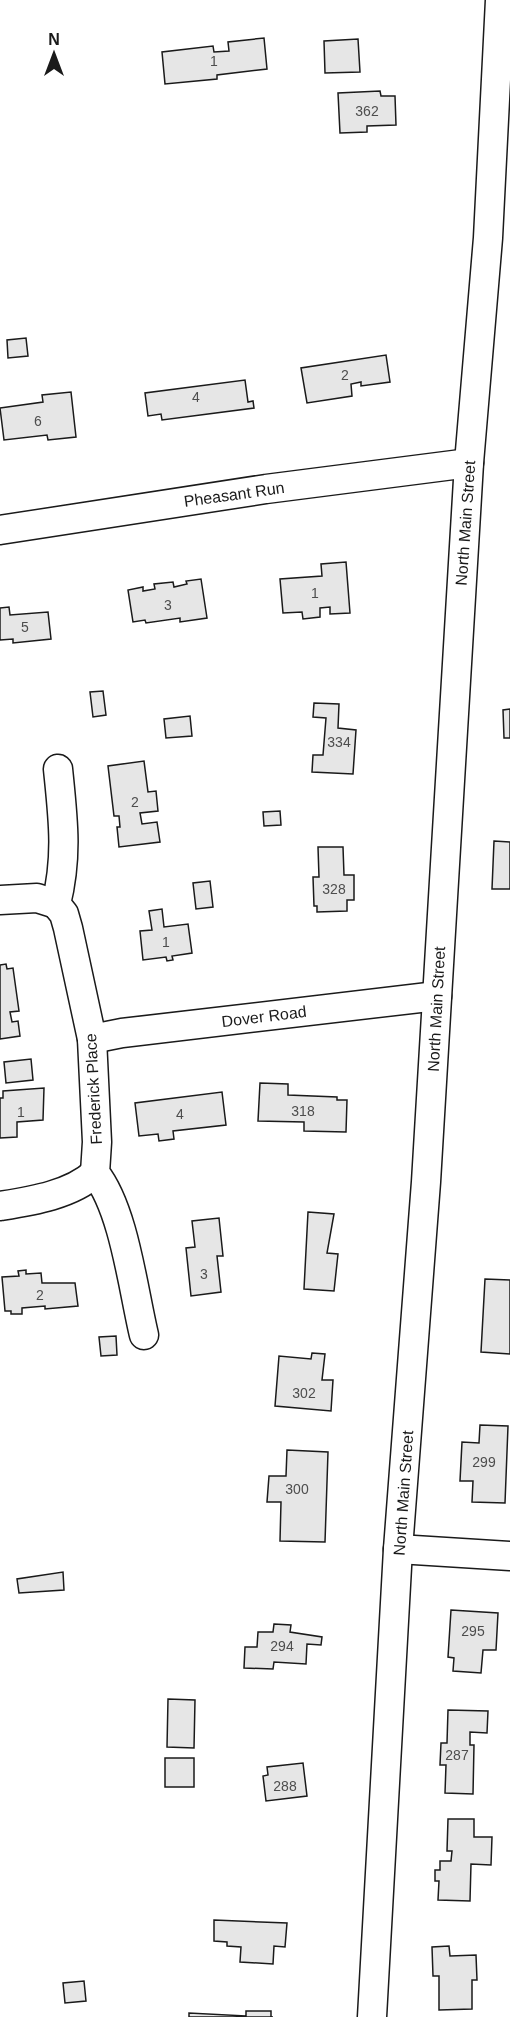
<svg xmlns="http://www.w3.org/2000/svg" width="510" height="2017" font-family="Arial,sans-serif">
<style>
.building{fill:#e6e6e6;stroke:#1a1a1a;stroke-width:1.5}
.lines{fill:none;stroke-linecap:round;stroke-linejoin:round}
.minor-casing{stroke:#1a1a1a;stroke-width:31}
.minor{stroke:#fff;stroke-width:28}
.labels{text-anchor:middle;stroke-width:4.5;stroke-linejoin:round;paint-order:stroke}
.number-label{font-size:14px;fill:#4d4d4d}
.street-label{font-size:16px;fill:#1a1a1a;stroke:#fff}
</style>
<rect width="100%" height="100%" fill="#fff"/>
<g class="building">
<polygon points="264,38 267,69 217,75 217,79 165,84 162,52 213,46 214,52 229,51 228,42"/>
<polygon points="358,39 360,72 325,73 324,41"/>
<polygon points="380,91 381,96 395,96 396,125 367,126 367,132 340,133 338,93"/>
<polygon points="26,338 28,356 8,358 7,340"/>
<polygon points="386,355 390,382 361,386 361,382 351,384 352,396 307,403 301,368"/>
<polygon points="245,380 248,402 253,401 254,408 162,420 161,414 148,416 145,393"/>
<polygon points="71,392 76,437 48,440 47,435 4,440 0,408 43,402 42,395"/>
<polygon points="346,562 350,613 330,614 330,607 320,608 320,617 303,619 302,612 283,613 280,579 322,576 321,564"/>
<polygon points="201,579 207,618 180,622 180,618 146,623 145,620 133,622 128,590 143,587 143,591 155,589 154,584 173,582 174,587 187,584 186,581"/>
<polygon points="9,607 10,615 48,612 51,639 13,643 13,639 0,640 0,608"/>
<polygon points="103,691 106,715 93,717 90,692"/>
<polygon points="314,703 339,704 338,728 356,730 353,774 312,772 313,755 323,755 326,718 313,717"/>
<polygon points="510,709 510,738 504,738 503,710"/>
<polygon points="190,716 192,736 166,738 164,719"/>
<polygon points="144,761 148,792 156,791 158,811 140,813 142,824 157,822 160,842 119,847 117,827 120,827 119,816 114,816 108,766"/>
<polygon points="280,811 281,825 264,826 263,812"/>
<polygon points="494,841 510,842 510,889 492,889"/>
<polygon points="318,847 343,847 344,875 354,875 354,900 347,900 347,911 317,912 317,906 314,906 313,877 319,877"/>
<polygon points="210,881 213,907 196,909 193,883"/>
<polygon points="162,909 164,927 188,924 192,953 172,956 173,960 167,961 166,957 143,960 140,931 152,930 149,911"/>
<polygon points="6,964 7,969 13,968 19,1011 10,1012 12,1022 18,1021 20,1036 0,1039 0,965"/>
<polygon points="31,1059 33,1080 6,1083 4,1062"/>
<polygon points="260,1083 288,1084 288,1095 337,1097 337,1100 347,1100 346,1132 304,1131 304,1122 258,1121"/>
<polygon points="44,1088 43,1120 17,1122 17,1137 0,1138 0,1098 3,1098 3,1091"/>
<polygon points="222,1092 226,1125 173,1131 174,1139 159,1141 158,1134 139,1136 135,1103"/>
<polygon points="308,1212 334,1214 327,1253 338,1254 334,1291 304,1289"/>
<polygon points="219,1218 223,1256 217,1256 221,1292 191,1296 186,1248 195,1247 192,1221"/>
<polygon points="26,1270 26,1274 41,1273 42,1283 75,1283 78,1306 45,1309 45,1306 22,1308 22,1314 11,1314 11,1311 5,1311 2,1277 19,1276 18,1271"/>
<polygon points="485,1279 510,1280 510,1354 481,1352"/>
<polygon points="116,1336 117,1355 101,1356 99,1337"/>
<polygon points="312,1353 325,1354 322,1380 333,1380 331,1411 275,1406 279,1356 311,1359"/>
<polygon points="480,1425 508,1426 505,1503 472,1502 473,1481 460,1481 462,1442 479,1443"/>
<polygon points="287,1450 328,1452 325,1542 280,1541 281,1502 267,1502 269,1476 286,1476"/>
<polygon points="63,1572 64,1590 19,1593 17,1579"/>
<polygon points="451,1610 498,1613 496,1650 483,1650 481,1673 453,1671 454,1658 448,1657"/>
<polygon points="274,1624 291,1625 290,1632 322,1637 321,1645 307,1644 306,1664 274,1662 273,1669 244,1668 245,1647 257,1647 258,1632 273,1632"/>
<polygon points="168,1699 195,1700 194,1748 167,1747"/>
<polygon points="448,1710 488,1711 487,1733 470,1732 470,1745 474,1745 473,1794 445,1793 446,1765 440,1765 441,1743 447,1743"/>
<rect x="165" y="1758" width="29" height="29"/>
<polygon points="303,1763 307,1796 266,1801 263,1776 268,1775 267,1767"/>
<polygon points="448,1819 474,1819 474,1837 492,1837 491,1865 471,1864 470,1901 438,1900 439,1881 435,1881 435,1870 440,1870 440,1861 451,1861 452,1851 447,1851"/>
<polygon points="214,1920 287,1923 285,1947 274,1946 273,1964 240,1962 241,1947 227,1946 227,1942 214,1941"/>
<polygon points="449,1946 450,1956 476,1955 477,1980 472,1980 472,2009 439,2010 439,1976 433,1976 432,1947"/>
<polygon points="84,1981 86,2001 65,2003 63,1983"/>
<polygon points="246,2011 271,2011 271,2017 273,2017 189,2017 189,2013 246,2016"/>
</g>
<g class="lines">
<defs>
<g id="minor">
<polyline points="0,530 266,489 469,463"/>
<path d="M58,769C63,818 68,856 56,904L64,914L68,928L92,1039L97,1142L95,1173C124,1209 133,1289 144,1335"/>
<polyline points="0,900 37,898 56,904"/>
<polyline points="92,1039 122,1033 437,996"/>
<path d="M0,1206C31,1201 71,1195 95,1173"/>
<polyline points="398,1549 510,1556"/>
<polyline points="372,2017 398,1549 426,1182 469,463 488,238 500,0"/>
</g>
</defs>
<use href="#minor" class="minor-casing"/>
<use href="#minor" class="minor"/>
</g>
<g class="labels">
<g class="number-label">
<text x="214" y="66">1</text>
<text x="367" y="116">362</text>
<text x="345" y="380">2</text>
<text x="196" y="402">4</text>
<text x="38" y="426">6</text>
<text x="315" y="598">1</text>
<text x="168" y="610">3</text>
<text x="25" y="632">5</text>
<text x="339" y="747">334</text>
<text x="135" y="807">2</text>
<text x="334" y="894">328</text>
<text x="166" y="947">1</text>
<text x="303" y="1116">318</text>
<text x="21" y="1117">1</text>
<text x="180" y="1119">4</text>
<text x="204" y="1279">3</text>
<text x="40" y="1300">2</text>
<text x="304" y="1398">302</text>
<text x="484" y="1467">299</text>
<text x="297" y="1494">300</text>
<text x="473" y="1636">295</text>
<text x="282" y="1651">294</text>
<text x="457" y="1760">287</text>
<text x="285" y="1791">288</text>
</g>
<g class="street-label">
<text transform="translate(234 494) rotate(-8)" y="6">Pheasant Run</text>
<text transform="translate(465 523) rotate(-86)" y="6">North Main Street</text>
<text transform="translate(436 1009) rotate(-87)" y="6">North Main Street</text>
<text transform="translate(264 1016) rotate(-7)" y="6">Dover Road</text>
<text transform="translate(93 1089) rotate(-93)" y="6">Frederick Place</text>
<text transform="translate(403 1493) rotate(-86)" y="6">North Main Street</text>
</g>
</g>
<g transform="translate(54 54)" stroke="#ffffff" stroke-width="4.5" paint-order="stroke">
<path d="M0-4.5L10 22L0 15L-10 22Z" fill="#1a1a1a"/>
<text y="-9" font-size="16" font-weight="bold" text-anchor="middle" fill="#1a1a1a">N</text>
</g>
</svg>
